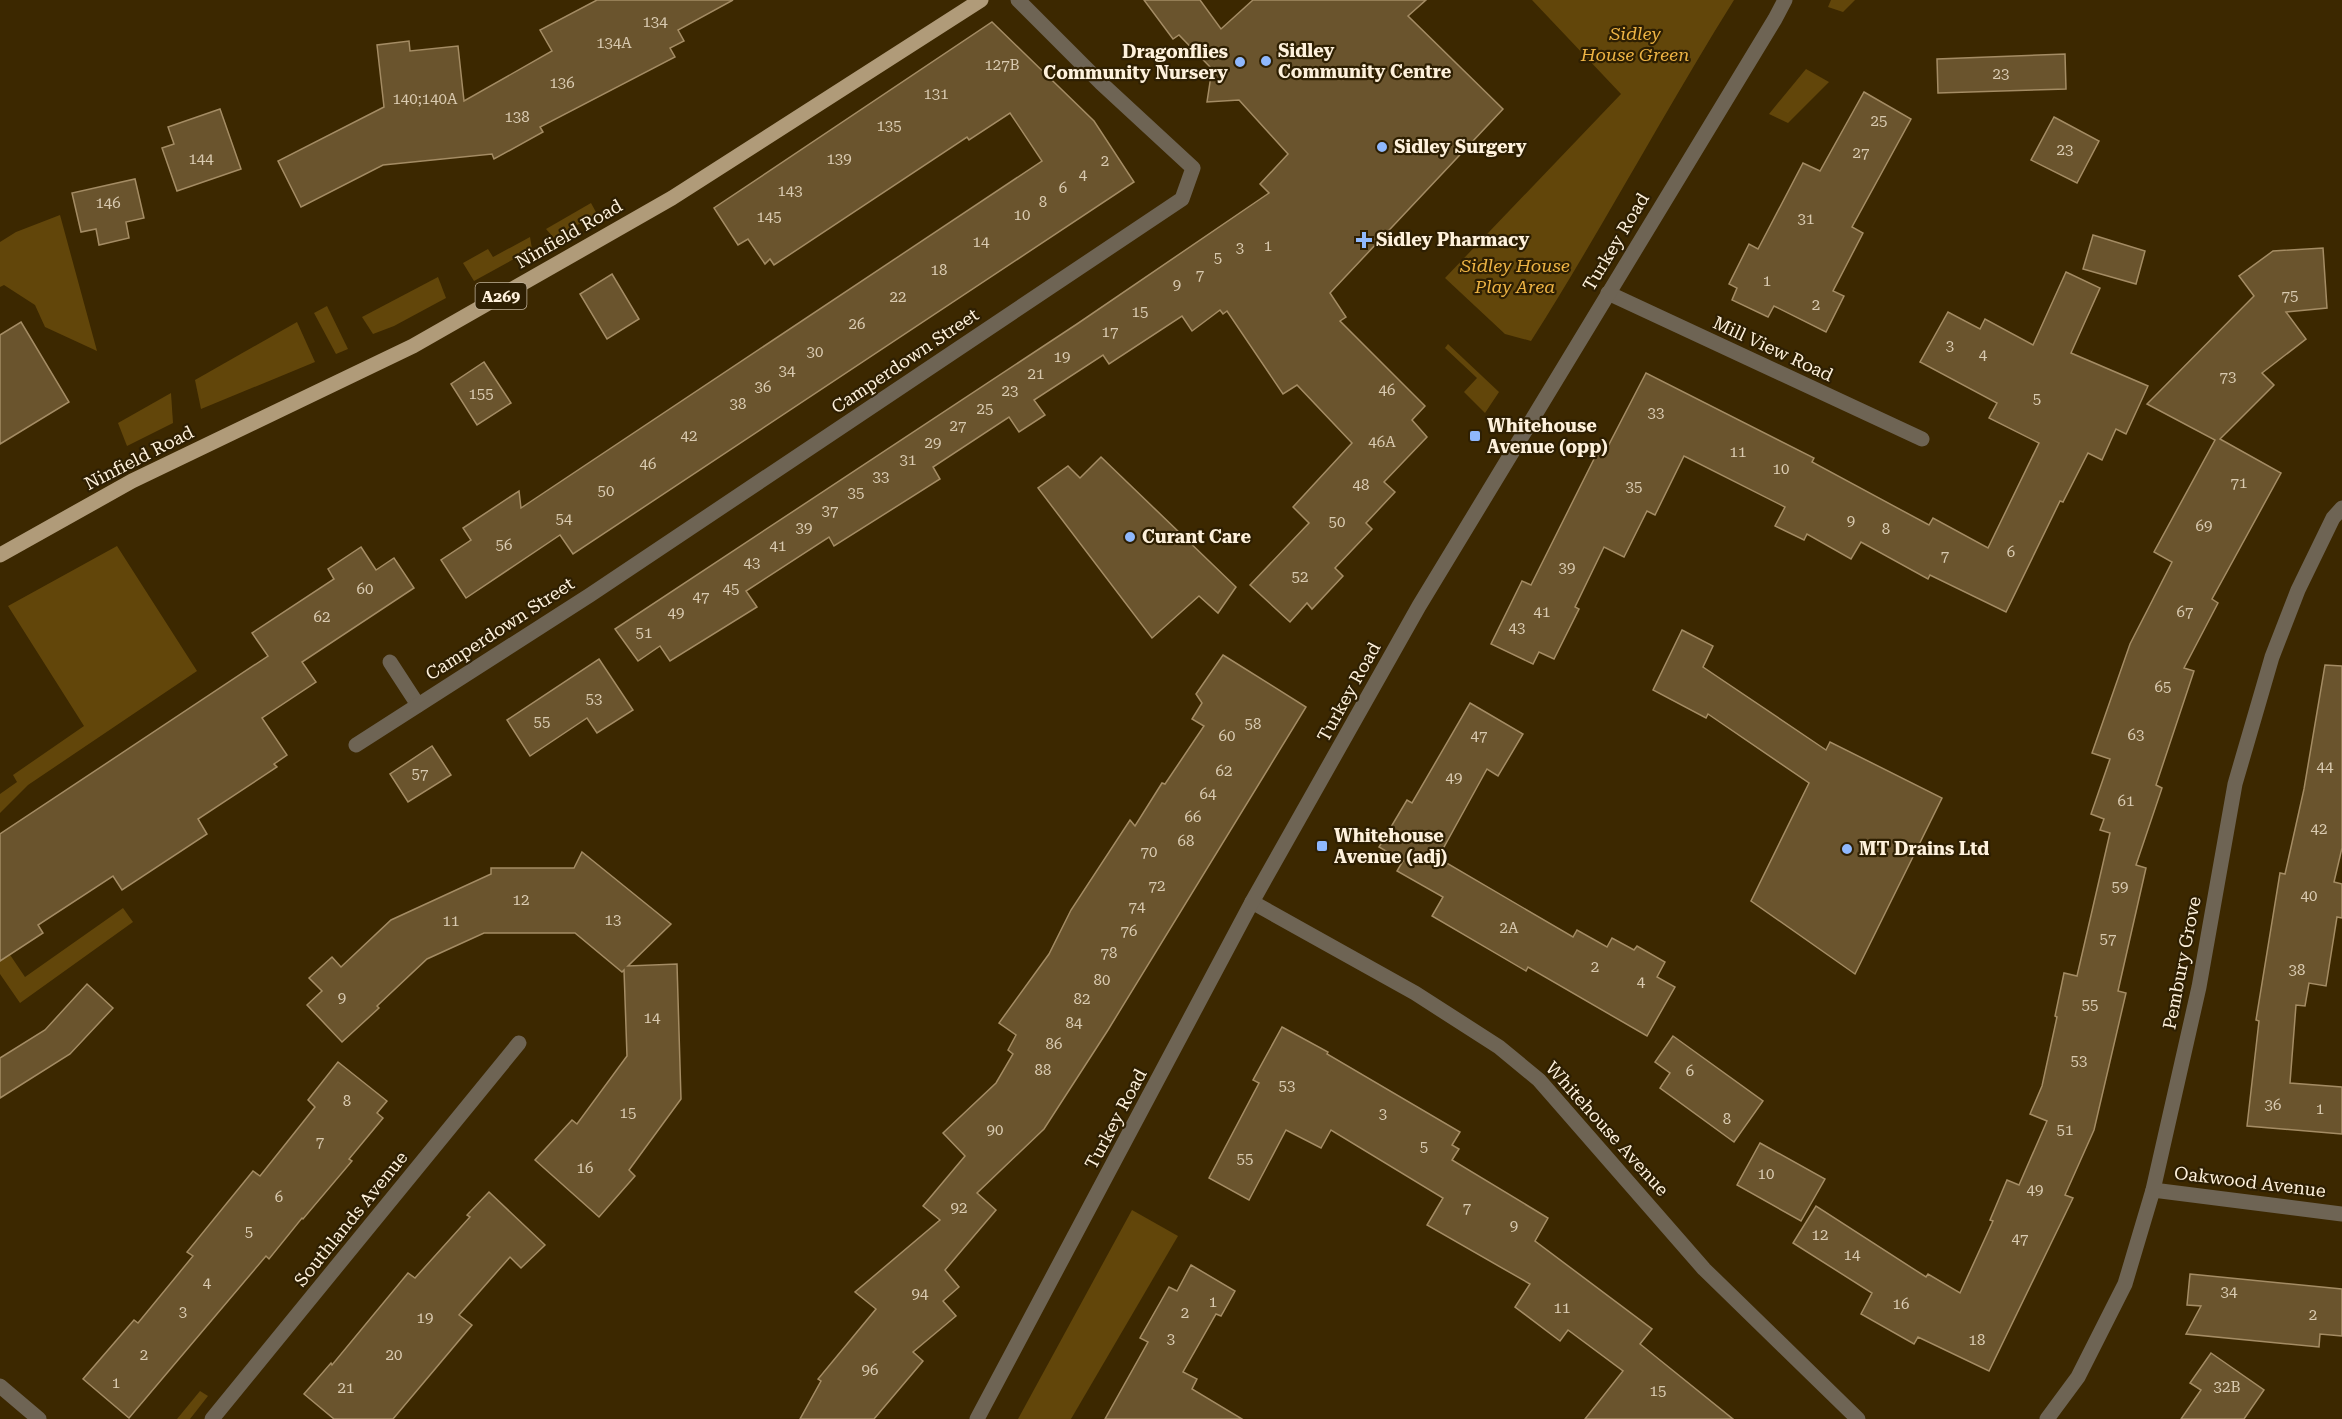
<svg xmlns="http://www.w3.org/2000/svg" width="2342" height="1419" font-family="'Roboto Serif',serif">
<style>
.green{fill:#62460a}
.building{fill:#6a542d;stroke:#a48c64;stroke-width:1.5}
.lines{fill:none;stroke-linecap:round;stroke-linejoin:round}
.minor{stroke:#6e6454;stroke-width:15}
.tertiary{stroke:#6e6454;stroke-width:15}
.primary{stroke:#b09b79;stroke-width:15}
.poi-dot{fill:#8fb8fd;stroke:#2e1f02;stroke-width:2}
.labels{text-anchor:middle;stroke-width:4.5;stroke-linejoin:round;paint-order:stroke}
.number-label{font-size:15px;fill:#d9cab0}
.shield{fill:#2e1f02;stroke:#c0b29b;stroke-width:1.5}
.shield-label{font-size:16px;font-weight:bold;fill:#fef1dc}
.park-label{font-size:18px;font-style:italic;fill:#eeb444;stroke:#2e1f02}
.poi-label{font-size:18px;font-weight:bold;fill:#fef1dc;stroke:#2e1f02;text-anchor:start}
.street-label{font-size:18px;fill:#fef1dc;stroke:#2e1f02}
</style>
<rect width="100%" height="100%" fill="#3c2800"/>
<g class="green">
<path d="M1532,0H1734C1664,112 1602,229 1531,341L1505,334L1445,278L1621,94Z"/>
<polygon points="1831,0 1855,0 1843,12 1828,7"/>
<polygon points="1806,69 1829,82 1788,123 1769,114"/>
<polygon points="591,203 597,214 554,238 546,229"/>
<polygon points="60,215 97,351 45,327 35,305 4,285 0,287 0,242 16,232"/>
<polygon points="530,237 532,249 474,281 463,263 488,249 493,257"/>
<polygon points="438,277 446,298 394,326 373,334 362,317"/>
<polygon points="327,306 348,349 336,354 314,313"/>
<polygon points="297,322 315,362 201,409 195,380"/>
<polygon points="1448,344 1499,392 1485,413 1464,392 1477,378 1445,348"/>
<polygon points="171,393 173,423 127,446 118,423"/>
<polygon points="117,546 197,671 28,785 0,813 0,794 17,782 13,775 84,726 8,606"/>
<polygon points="123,908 133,922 20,1003 0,974 0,940 25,977"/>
<polygon points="1132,1210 1178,1236 1071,1419 1018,1419"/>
<polygon points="200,1391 208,1396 190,1419 177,1419"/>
</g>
<g class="building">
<polygon points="597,0 733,0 678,30 684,41 670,48 675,57 540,127 543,132 494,159 492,154 383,165 301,207 278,161 384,107 377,45 409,41 410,51 458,46 464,101 552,51 540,30"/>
<polygon points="1144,0 1200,0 1221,29 1253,0 1426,0 1408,16 1503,109 1330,293 1346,317 1340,321 1425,406 1412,420 1427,437 1384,482 1395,492 1366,523 1372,529 1335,568 1343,576 1312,609 1307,603 1290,622 1250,585 1309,523 1293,507 1352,443 1297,385 1283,394 1227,311 1223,314 1220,310 1192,331 1182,316 1109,364 1103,355 1034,400 1045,415 1019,432 1009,417 933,467 940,479 834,546 829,537 746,591 757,607 670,661 660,646 638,661 615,629 1077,324 1269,193 1260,184 1288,154 1239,100 1207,102 1212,69 1179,35 1173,39"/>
<polygon points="992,22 1094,121 1134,182 573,554 560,535 466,598 441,560 471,540 463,528 519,491 521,508 1042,161 1010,113 969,140 967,137 774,265 770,259 765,264 748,239 738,245 714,208"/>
<polygon points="2065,54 2066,89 1938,93 1937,59"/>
<polygon points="1864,92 1911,119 1852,227 1863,233 1833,291 1844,296 1826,332 1774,306 1768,317 1732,300 1737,288 1729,284 1749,244 1758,249 1803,163 1820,171"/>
<polygon points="220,109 241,169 177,191 162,148 174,144 168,127"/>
<polygon points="2054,117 2099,141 2077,183 2031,160"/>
<polygon points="135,179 144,218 126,222 129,238 99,245 96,229 81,232 72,193"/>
<polygon points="2093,235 2145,251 2136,284 2083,269"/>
<polygon points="2323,248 2327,308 2286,312 2306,339 2262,373 2274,385 2220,439 2281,473 2212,599 2218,603 2184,668 2194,671 2156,785 2162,788 2136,865 2146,868 2118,991 2126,993 2094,1130 2065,1195 2073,1198 1989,1371 1918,1337 1914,1344 1861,1314 1872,1293 1793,1243 1816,1206 1926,1277 1928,1274 1960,1293 1993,1221 1990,1220 2007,1180 2019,1185 2047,1121 2030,1114 2042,1086 2057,1017 2055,1016 2064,973 2077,976 2110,833 2100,830 2104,819 2091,814 2110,759 2092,753 2130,644 2172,562 2154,552 2215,440 2147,404 2254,296 2239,276 2273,251"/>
<polygon points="2066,272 2100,288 2071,353 2148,386 2126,434 2116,429 2102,460 2088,453 2063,502 2060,501 2006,612 1930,575 1928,579 1861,542 1851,559 1807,534 1804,540 1775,526 1785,507 1684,456 1655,515 1647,511 1624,557 1604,547 1575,607 1579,609 1554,659 1539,652 1533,664 1491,644 1522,581 1531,585 1599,449 1605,452 1646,373 1814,458 1812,462 1929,525 1933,518 1988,548 2039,443 1989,418 1997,403 1920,362 1948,312 1980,329 1985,319 2033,345"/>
<polygon points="612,274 639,319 607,339 580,294"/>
<polygon points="21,322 69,402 0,444 0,335"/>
<polygon points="484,362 511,403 477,425 451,384"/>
<polygon points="1101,457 1236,587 1218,613 1199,596 1152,638 1038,488 1068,466 1080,478"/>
<polygon points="361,547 376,570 394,558 414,588 302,662 316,682 262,718 287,755 274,764 277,767 198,819 207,834 122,890 113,876 38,925 43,933 0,961 0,834 268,656 252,633 334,579 328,569"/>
<polygon points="1682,630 1713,646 1703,667 1826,750 1830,742 1942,798 1855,974 1751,901 1809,783 1708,714 1706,718 1653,690"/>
<polygon points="1223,655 1306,707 1108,1030 1044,1129 977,1193 996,1210 945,1270 959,1287 943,1301 956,1316 913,1352 923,1361 874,1419 800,1419 821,1381 818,1379 876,1309 855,1292 940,1220 923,1206 965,1156 943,1133 996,1083 1013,1054 1008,1050 1016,1035 999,1023 1049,954 1071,910 1130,820 1135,826 1162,783 1165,784 1204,726 1192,719 1202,703 1196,694"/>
<polygon points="599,659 633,710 597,733 587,718 530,756 507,720"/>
<polygon points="2325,665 2342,666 2342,848 2334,882 2342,884 2342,918 2337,917 2326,986 2309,983 2305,1006 2296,1005 2290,1083 2342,1087 2342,1134 2247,1126 2259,1021 2256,1020 2280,873 2285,874 2304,789"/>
<polygon points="1470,703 1523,734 1498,776 1487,769 1438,858 1573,937 1577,930 1607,947 1612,938 1634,950 1637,946 1665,962 1657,977 1675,987 1647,1036 1528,967 1526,971 1432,916 1443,897 1397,871 1403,861 1379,847 1407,800 1412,803"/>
<polygon points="432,746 451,775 408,802 390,774"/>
<polygon points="582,852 671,924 628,966 677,964 681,1099 629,1170 635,1176 599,1217 535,1160 572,1120 577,1124 627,1056 624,970 622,972 575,933 484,933 427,959 377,1006 379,1008 342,1042 307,1005 322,991 309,978 332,957 341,967 391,920 491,874 491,868 574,868"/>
<polygon points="87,984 113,1008 70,1054 0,1098 0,1058 45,1030"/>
<polygon points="1282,1027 1328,1052 1327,1054 1460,1132 1452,1145 1459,1149 1452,1160 1548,1218 1535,1241 1652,1329 1640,1344 1733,1419 1585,1419 1623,1371 1568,1330 1560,1341 1515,1307 1530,1284 1427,1225 1443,1198 1331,1130 1321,1148 1286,1130 1249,1200 1209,1178 1259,1083 1253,1080"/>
<polygon points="1673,1036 1763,1101 1734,1142 1660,1088 1670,1073 1655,1062"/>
<polygon points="338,1062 387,1101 377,1113 383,1118 349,1159 352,1161 303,1219 302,1218 269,1259 266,1256 129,1418 83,1379 134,1320 138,1323 193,1256 187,1252 253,1171 260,1176 315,1107 308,1100"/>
<polygon points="1760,1143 1825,1179 1801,1221 1737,1185"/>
<polygon points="489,1192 545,1245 521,1268 510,1257 459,1315 472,1325 393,1419 334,1419 304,1394 331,1363 332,1365 408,1273 415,1278 470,1217 467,1215"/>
<polygon points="1191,1265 1235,1291 1221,1316 1216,1314 1183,1372 1197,1379 1192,1389 1242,1419 1105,1419 1148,1342 1140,1338 1169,1287 1177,1291"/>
<polygon points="2190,1274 2342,1289 2342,1336 2320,1334 2319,1347 2186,1334 2201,1306 2187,1305"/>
<polygon points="2211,1353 2264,1390 2244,1419 2181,1419 2201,1390 2190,1383"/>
</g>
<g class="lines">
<g class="minor">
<polyline points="1608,293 1922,439"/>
<polyline points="390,662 418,705"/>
<polyline points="356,745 590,595 1182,199 1193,168 1101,83 1018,0"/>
<polyline points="1252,902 1415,993 1499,1047 1539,1080 1704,1269 1858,1419"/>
<polyline points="2153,1190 2342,1214"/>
<polyline points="0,1386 39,1419"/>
<polyline points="212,1419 519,1043"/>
<polyline points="2047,1419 2078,1377 2125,1284 2153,1190 2199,987 2235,784 2272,657 2298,590 2333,518 2342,508"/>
</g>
<polyline class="tertiary" points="977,1419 1252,902 1419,606 1775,19 1785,0"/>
<polyline class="primary" points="0,555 132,481 413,346 672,198 981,0"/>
</g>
<g class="poi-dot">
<circle cx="1266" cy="61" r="6"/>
<circle cx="1240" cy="62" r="6"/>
<circle cx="1382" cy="147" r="6"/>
<path d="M1361 231h6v6h6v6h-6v6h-6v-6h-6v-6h6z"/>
<rect x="1469" y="430" width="12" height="12" rx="3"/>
<circle cx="1130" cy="537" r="6"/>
<rect x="1316" y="840" width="12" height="12" rx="3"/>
<circle cx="1847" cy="849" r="6"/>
</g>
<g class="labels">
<g class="number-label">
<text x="655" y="27">134</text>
<text x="614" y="48">134A</text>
<text x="1002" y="70">127B</text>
<text x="2001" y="79">23</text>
<text x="562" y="88">136</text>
<text x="936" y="99">131</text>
<text x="425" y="104">140;140A</text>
<text x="517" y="122">138</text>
<text x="1879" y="126">25</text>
<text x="889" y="131">135</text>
<text x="2065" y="155">23</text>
<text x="1861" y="158">27</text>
<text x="201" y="164">144</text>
<text x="839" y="164">139</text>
<text x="1105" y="166">2</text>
<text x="1083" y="180">4</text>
<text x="1063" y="193">6</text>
<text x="790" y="196">143</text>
<text x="1043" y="207">8</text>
<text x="108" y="208">146</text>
<text x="1022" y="220">10</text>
<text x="769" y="222">145</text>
<text x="1806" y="224">31</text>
<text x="981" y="247">14</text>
<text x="1268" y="251">1</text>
<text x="1240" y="253">3</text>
<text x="1218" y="263">5</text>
<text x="939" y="275">18</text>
<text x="1200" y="280">7</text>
<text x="1767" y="286">1</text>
<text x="1177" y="290">9</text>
<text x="2290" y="301">75</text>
<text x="898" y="302">22</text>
<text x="1816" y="310">2</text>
<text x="1140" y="317">15</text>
<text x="857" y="329">26</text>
<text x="1110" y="337">17</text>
<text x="1950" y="351">3</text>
<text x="815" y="357">30</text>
<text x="1983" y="360">4</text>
<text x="1062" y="362">19</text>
<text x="787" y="376">34</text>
<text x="1036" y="379">21</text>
<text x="2228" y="382">73</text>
<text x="763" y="392">36</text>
<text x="1387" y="395">46</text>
<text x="1010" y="396">23</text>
<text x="481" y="399">155</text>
<text x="2037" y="404">5</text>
<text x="738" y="409">38</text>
<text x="985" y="414">25</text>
<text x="1656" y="418">33</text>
<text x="958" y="431">27</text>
<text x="689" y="441">42</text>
<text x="1382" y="447">46A</text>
<text x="933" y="448">29</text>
<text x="1738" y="457">11</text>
<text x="908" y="465">31</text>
<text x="648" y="469">46</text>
<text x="1781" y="474">10</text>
<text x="881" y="482">33</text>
<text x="2239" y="488">71</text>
<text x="1361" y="490">48</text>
<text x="1634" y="492">35</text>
<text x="606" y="496">50</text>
<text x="856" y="498">35</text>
<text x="830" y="516">37</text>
<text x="564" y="524">54</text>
<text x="1851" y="526">9</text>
<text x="1337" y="527">50</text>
<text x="2204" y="531">69</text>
<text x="804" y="533">39</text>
<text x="1886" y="534">8</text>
<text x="504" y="550">56</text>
<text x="778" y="551">41</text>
<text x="2011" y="557">6</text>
<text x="1945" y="561">7</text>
<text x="752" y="568">43</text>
<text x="1567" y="573">39</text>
<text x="1300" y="582">52</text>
<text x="365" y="594">60</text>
<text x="731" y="594">45</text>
<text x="701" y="602">47</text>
<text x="1542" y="617">41</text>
<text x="2185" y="617">67</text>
<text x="676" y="618">49</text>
<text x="322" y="622">62</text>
<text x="1517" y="633">43</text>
<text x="644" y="638">51</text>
<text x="2163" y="692">65</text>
<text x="594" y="704">53</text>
<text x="542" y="727">55</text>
<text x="1253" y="729">58</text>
<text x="2136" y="740">63</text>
<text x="1227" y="741">60</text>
<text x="1479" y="741">47</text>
<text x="2325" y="772">44</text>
<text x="1224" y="776">62</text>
<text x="420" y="779">57</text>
<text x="1454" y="783">49</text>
<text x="1208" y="799">64</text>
<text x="2126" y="806">61</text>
<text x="1193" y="822">66</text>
<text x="2319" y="834">42</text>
<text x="1186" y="846">68</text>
<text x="1149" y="857">70</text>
<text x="1157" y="891">72</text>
<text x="2120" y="892">59</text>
<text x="2309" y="901">40</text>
<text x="521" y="905">12</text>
<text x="1137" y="912">74</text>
<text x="613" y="925">13</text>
<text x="451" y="926">11</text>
<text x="1509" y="933">2A</text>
<text x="1129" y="936">76</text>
<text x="2108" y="944">57</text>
<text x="1109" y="958">78</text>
<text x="1595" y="972">2</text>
<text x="2297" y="975">38</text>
<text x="1102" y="985">80</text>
<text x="1641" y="987">4</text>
<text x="342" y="1003">9</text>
<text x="1082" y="1004">82</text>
<text x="2090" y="1010">55</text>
<text x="652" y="1023">14</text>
<text x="1074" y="1028">84</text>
<text x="1054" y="1049">86</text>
<text x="2079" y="1066">53</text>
<text x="1043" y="1075">88</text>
<text x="1690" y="1076">6</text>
<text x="1287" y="1091">53</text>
<text x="347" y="1106">8</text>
<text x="2273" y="1110">36</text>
<text x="2320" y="1114">1</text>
<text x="628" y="1118">15</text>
<text x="1383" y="1119">3</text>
<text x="1727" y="1124">8</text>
<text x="995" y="1135">90</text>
<text x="2065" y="1135">51</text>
<text x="320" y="1147">7</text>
<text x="1424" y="1152">5</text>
<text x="1245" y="1164">55</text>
<text x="585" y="1173">16</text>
<text x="1766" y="1179">10</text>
<text x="2035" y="1195">49</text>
<text x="279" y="1202">6</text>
<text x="959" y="1213">92</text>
<text x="1467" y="1213">7</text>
<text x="1514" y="1231">9</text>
<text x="249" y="1237">5</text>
<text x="1820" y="1240">12</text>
<text x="2020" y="1244">47</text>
<text x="1852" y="1260">14</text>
<text x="207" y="1288">4</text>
<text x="2229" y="1297">34</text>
<text x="920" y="1299">94</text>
<text x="1213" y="1307">1</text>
<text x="1901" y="1309">16</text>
<text x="1562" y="1313">11</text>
<text x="183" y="1317">3</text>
<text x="1185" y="1318">2</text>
<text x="2313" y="1320">2</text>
<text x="425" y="1323">19</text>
<text x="1171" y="1344">3</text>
<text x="1977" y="1345">18</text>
<text x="144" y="1360">2</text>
<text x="394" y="1360">20</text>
<text x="870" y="1375">96</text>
<text x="116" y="1388">1</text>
<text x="2227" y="1392">32B</text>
<text x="346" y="1393">21</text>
<text x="1658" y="1396">15</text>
</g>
<rect class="shield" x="475.5" y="283" width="51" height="26" rx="4.5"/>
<g class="shield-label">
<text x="501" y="302">A269</text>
</g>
<g class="park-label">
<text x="1635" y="40">Sidley<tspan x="1635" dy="21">House Green</tspan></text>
<text x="1515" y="272">Sidley House<tspan x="1515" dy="21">Play Area</tspan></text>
</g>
<g class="poi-label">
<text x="1278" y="57">Sidley<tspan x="1278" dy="21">Community Centre</tspan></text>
<text x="1228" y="58" text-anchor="end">Dragonflies<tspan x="1228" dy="21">Community Nursery</tspan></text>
<text x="1394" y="153">Sidley Surgery</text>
<text x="1376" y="246">Sidley Pharmacy</text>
<text x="1487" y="432">Whitehouse<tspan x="1487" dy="21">Avenue (opp)</tspan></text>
<text x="1142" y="543">Curant Care</text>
<text x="1334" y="842">Whitehouse<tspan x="1334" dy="21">Avenue (adj)</tspan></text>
<text x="1859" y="855">MT Drains Ltd</text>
</g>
<g class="street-label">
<text transform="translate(569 234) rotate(-30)" y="6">Ninfield Road</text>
<text transform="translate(1616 242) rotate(-59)" y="6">Turkey Road</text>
<text transform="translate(1773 349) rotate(25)" y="6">Mill View Road</text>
<text transform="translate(905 361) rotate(-34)" y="6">Camperdown Street</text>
<text transform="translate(139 458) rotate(-27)" y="6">Ninfield Road</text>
<text transform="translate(500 629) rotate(-33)" y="6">Camperdown Street</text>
<text transform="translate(1349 692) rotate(-61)" y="6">Turkey Road</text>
<text transform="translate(2182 963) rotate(-79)" y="6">Pembury Grove</text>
<text transform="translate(1116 1119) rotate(-62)" y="6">Turkey Road</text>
<text transform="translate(1607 1129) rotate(48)" y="6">Whitehouse Avenue</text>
<text transform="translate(2250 1182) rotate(7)" y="6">Oakwood Avenue</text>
<text transform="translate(351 1219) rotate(-51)" y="6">Southlands Avenue</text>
</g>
</g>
</svg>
